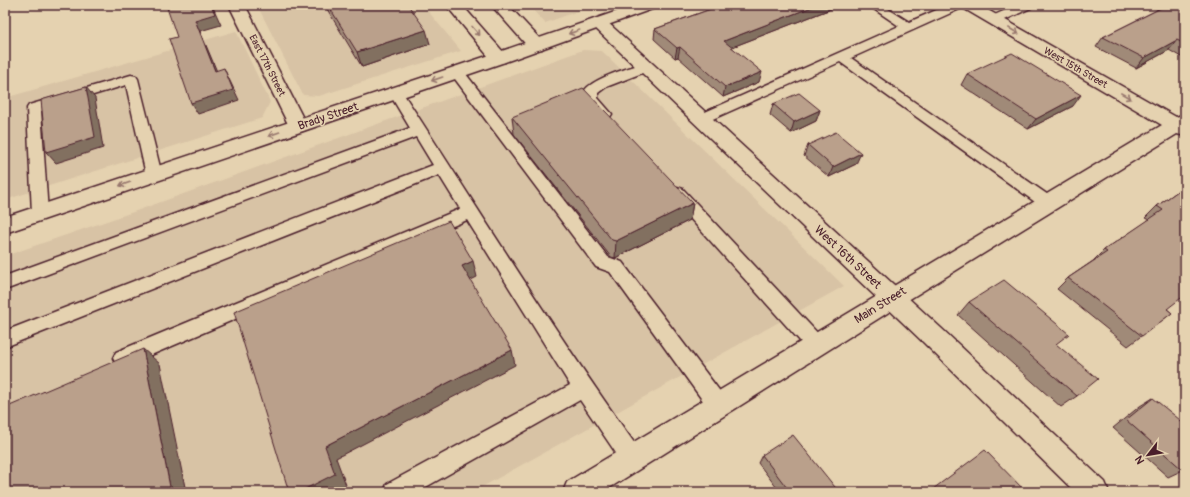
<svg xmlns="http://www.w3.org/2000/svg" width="1190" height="497" font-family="Pangolin,sans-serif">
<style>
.built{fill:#d8c3a5}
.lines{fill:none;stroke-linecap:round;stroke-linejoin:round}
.service-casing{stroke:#4a1f2b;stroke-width:3}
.minor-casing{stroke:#4a1f2b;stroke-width:3}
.tertiary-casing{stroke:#4a1f2b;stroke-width:3}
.trunk-casing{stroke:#4a1f2b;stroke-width:3}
.service{fill:#e5d2b0;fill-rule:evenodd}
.minor{fill:#e5d2b0;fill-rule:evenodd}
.tertiary{fill:#e5d2b0;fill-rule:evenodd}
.trunk{fill:#e5d2b0;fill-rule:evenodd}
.wall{fill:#a08a78;stroke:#4a1f2b}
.shaded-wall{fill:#827061;stroke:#4a1f2b}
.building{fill:#baa08b;stroke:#4a1f2b}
.oneway{stroke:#98786e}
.labels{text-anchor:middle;stroke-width:3;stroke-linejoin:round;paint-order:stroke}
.far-street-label{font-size:10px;fill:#4a1f2b;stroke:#e5d2b0}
.street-label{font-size:12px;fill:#4a1f2b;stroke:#e5d2b0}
</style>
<rect width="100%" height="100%" fill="#e5d2b0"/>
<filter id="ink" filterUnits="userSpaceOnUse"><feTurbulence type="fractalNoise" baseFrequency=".025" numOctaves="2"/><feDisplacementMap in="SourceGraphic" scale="8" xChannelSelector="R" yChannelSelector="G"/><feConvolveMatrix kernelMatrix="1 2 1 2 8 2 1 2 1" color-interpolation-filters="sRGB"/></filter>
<g filter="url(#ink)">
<g class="built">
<polygon points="257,5 423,5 461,51 319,96 303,95"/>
<polygon points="528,5 595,5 545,23"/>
<polygon points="236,31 270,102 262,118 5,200 5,98"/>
<polygon points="583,50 602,51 844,286 473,492 5,492 5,256 136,211"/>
</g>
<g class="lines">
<defs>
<g id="service">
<polygon points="868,5 882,5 909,22 948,5 964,5 962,8 851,58 1054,199 1056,203 1054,207 1048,209 1042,207 840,62 706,122 701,124 696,122 694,119 696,116 899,26"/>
<polygon points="1017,5 1033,5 1031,8 998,23 990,23 988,20 990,17"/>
<polygon points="1155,5 1170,5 1185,12 1185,21 1157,8"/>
<path d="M645,63L650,64L652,67L650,70L606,87L598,93V98L612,114L610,117C599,120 590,108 584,99C584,96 584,93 585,90C594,78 631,67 645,63Z"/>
<polygon points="457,68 462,69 608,257 622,262 725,398 728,405 725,412 718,414 711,412 610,272 596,267 452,75 450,72 452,69"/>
<polygon points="131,75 136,76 138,79 162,175 159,179 154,181 149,179 146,175 126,85 41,111 48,213 46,217 40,219 34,217 32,213 27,108 29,105"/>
<path d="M396,89L401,90C479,210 555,333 640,451L643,458L640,465L632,469L624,465L580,400L417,492H384L387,484L570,385L467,220L130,364L123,367L116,364L113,358L116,352L460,209L439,175L5,347V331L433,165L416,137L5,290V276L410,128L389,93L391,90Z"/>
<polygon points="677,187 683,189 823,339 825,345 823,351 816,353 809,351 671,197 669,193 671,189"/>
</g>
<g id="minor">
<polygon points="229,5 245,5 307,126 305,130 298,132 291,130 289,126"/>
<polygon points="599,18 605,20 941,328 1105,482 1109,492 1075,492 923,342 593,26 591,23 593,20"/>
</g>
<g id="tertiary">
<polygon points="446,5 462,5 505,54 507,58 505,62 499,63 493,62"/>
<polygon points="491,5 508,5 542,41 544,45 542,49 536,50 530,49"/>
<polygon points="960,5 979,5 1176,117 1185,114 1185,136 1177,134 900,305 603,492 563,492 567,482 1162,125 963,8"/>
</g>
<polygon id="trunk" points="635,5 658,5 655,8 505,62 5,233 5,217 493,54"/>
</defs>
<use href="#service" class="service-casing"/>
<use href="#minor" class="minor-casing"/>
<use href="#tertiary" class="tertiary-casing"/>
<use href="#trunk" class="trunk-casing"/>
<use href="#service" class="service"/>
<use href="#minor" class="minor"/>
<use href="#tertiary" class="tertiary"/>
<use href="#trunk" class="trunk"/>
</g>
<g class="wall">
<polygon points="325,5 408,5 430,44 362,67 327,9"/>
<polygon points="722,5 836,5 836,7 732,47 759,82 723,97 678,57 675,58 654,39 655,29"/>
<polygon points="1167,5 1185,5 1185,55 1181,57 1169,50 1136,68 1096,47 1103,37"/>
<polygon points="967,74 1073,106 1028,129 961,85"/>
<polygon points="773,104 820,110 816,121 791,133 770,115"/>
<polygon points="512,117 693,203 690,220 615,258 611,257 514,134"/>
<polygon points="808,145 856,164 829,177 804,156"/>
<polygon points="1185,186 1167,309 1172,313 1128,346 1057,289 1068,278 1093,261 1104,250 1149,220 1145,218 1157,206"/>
<polygon points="969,302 1057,345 1077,396 1061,407 958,315"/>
<polygon points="1153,398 1183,470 1168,477 1113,428 1140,406"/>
<polygon points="762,455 839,492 780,492 758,463"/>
</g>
<g class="shaded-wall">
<polygon points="211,5 212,5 221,25 200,31 221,81 215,71 195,20"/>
<polygon points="817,5 836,5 836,7 722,51 724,41"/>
<polygon points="426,30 430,44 362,67 357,52"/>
<polygon points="1177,40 1169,50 1136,68 1144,58"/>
<polygon points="680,47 678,57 675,58 677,48"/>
<polygon points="224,68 229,79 239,100 198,114 191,103"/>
<polygon points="762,72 759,82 723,97 725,87"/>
<polygon points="86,87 95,98 103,148 56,163 46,152"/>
<polygon points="1081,95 1073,106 1028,129 1036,119"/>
<polygon points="820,110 816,121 791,133 794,122"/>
<polygon points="861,153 856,164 829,177 833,167"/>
<polygon points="693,203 690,220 615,258 616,241"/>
<polygon points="473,261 477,277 467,282 462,266"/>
<polygon points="143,349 160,364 186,492 171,492"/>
<polygon points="512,350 515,365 336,458 346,485 332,492 299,492 325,446"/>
</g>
<g class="building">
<polygon points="166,5 211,5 215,14 195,20 215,71 224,68 233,90 191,103 169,39 177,37"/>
<polygon points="328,5 408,5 426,30 357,52"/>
<polygon points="722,5 817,5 724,41 762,72 725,87 680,47 677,48 655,29"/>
<polygon points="1167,5 1177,5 1185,8 1185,44 1177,40 1144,58 1103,37"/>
<polygon points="1012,53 1081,95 1036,119 967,74"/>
<polygon points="86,87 95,137 46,152 41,100"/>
<polygon points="583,88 693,203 616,241 612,240 512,117"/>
<polygon points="799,93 820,110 794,122 773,104"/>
<polygon points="836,132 861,153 833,167 808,145"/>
<polygon points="1185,186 1185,295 1167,309 1172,313 1142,336 1068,278 1107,252 1104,250 1163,210 1157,206"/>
<polygon points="449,221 473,261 462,266 512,350 325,446 335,474 299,492 289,492 234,312"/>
<polygon points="1004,280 1069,334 1056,344 1098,379 1077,396 969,302"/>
<polygon points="143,349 171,492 5,492 5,408"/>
<polygon points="1153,398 1185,424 1185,468 1183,470 1126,420"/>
<polygon points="793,435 839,492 790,492 762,455"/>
<polygon points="985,450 1026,492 929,492"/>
</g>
<defs><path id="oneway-shaft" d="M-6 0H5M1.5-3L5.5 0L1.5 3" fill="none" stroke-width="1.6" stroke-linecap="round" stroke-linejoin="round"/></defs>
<g class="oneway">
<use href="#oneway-shaft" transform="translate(476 31) rotate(49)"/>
<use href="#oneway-shaft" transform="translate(1014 31) rotate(30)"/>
<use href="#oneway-shaft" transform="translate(574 32) rotate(161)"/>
<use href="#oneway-shaft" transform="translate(437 79) rotate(161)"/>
<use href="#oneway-shaft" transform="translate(1126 96) rotate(30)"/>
<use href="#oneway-shaft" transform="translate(274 134) rotate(161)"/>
<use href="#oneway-shaft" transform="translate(125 184) rotate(161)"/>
</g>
</g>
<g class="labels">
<g class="far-street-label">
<text transform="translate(268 65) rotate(63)" y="4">East 17th Street</text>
<text transform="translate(1076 67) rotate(30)" y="4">West 15th Street</text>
</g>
<g class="street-label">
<text transform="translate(328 116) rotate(-19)" y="4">Brady Street</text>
<text transform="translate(848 257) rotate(43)" y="4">West 16th Street</text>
<text transform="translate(880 305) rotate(-32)" y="4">Main Street</text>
</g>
</g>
<rect width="1190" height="497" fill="none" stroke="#e5d2b0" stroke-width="20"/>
<rect x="10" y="10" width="1170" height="477" fill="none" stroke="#4a1f2b" stroke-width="1.5" filter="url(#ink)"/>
<g transform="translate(1148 455) rotate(239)" stroke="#e5d2b0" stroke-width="3" paint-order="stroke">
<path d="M0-3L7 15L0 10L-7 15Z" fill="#4a1f2b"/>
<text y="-6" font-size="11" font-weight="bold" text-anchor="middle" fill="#4a1f2b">N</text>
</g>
</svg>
